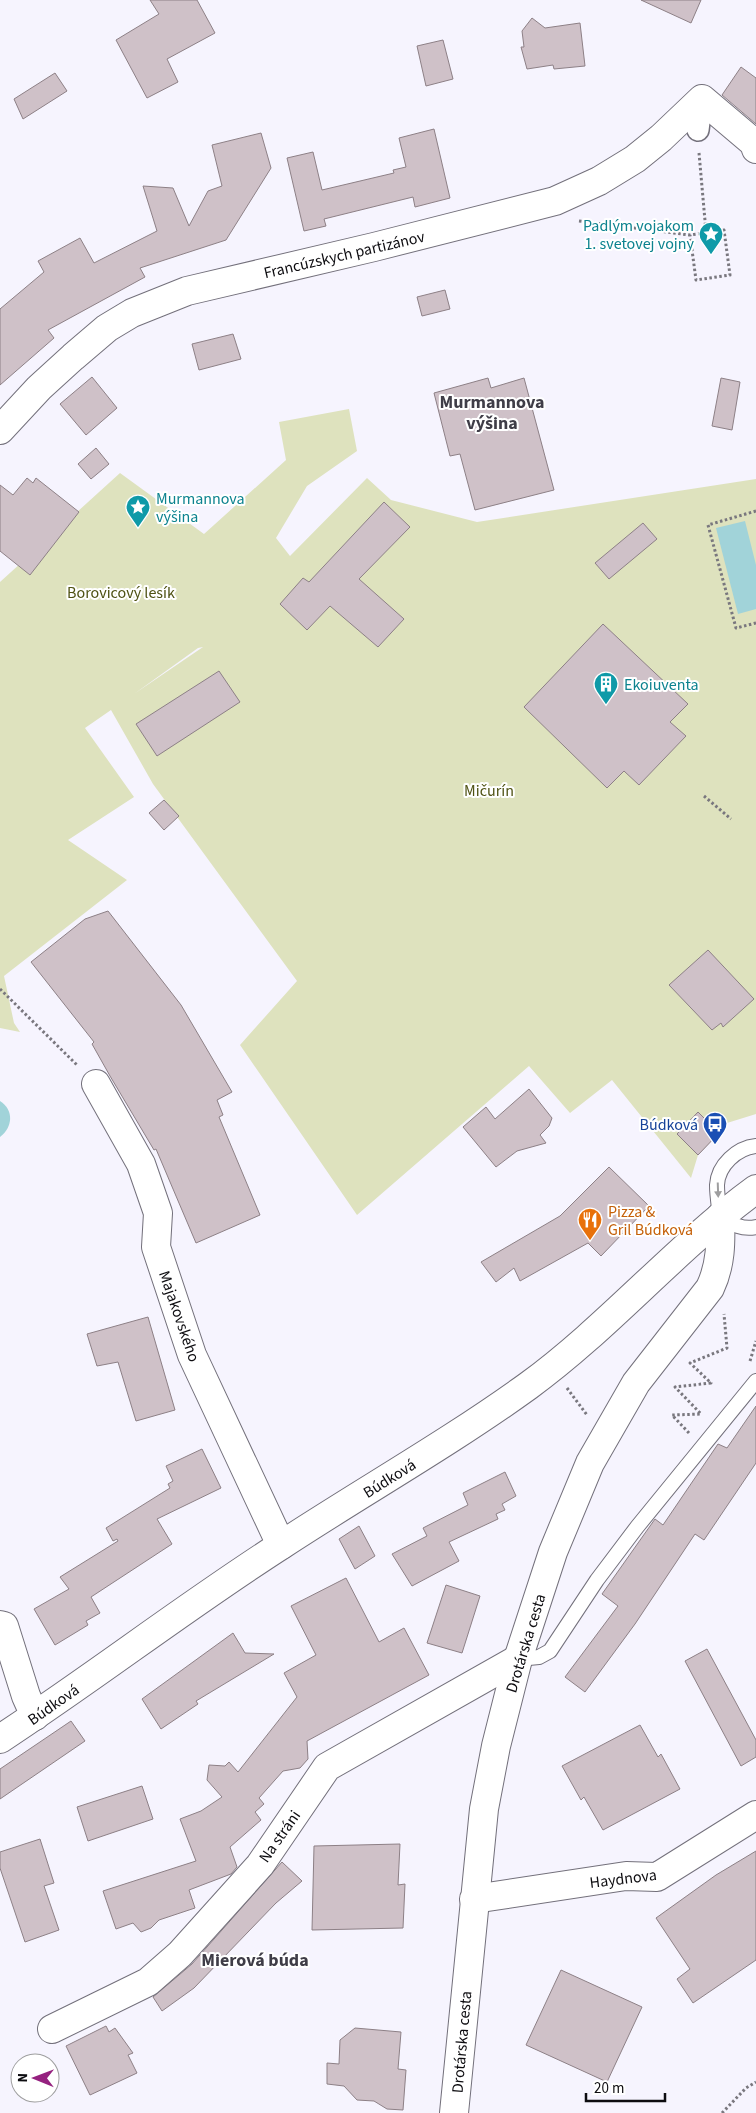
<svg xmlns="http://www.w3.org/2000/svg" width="756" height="2113" font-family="'Source Sans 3',sans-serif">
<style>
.green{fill:#dee2be;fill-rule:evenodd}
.water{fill:#a1d3d9}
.building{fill:#cfc1c8;stroke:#8d8086}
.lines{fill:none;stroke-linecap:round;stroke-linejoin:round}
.service-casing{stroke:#73707b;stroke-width:16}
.pedestrian-casing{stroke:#73707b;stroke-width:24}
.minor-casing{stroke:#73707b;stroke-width:30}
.tertiary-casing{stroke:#73707b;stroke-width:30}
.path{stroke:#79777e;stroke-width:3;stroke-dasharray:2.5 2.5;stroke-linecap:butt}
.service{stroke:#fff;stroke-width:14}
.pedestrian{stroke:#fff;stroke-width:21}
.minor{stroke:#fff;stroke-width:28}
.tertiary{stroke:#fff;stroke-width:28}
.oneway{fill:#9e9e9f}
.labels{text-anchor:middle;stroke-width:4;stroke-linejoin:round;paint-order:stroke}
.culture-label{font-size:16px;fill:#0d838f;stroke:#fff;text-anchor:start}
.street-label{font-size:16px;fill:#0d0c10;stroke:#fff}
.park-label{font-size:16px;fill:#4f5213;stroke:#fff}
.transit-label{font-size:16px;fill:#164399;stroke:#fff;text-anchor:end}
.food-label{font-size:16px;fill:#c56008;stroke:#fff;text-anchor:start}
.neighbourhood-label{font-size:18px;font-weight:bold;fill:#3f3d47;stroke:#fff}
</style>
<rect width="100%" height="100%" fill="#f6f4fe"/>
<path class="green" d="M349,409L357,451L307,486L276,538L290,556L367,478L391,500L477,522L756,479V1114L727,1123L719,1130V1133L698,1155L691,1178L612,1080L570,1113L529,1066L357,1215L240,1045L297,981L153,784L111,710L85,728L134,797L68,840L127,880L4,976L14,1023L20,1032L0,1028V582L120,473L204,534L286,460L279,422ZM203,647L134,694L198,648Z"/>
<g class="water">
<polygon points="745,521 756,565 756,609 738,614 716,528"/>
<path d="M0,1101C14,1110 13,1127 0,1137Z"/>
</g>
<g class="building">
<polygon points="150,0 197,0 215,33 167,59 178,82 147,98 116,40 159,14"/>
<polygon points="641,0 701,0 691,23"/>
<polygon points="532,18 545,28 580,23 585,66 554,69 553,65 527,69 521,47 524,47 522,31"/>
<polygon points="443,40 453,79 426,86 417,46"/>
<polygon points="741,67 756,78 756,124 722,95"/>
<polygon points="55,73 67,91 23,119 14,99"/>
<polygon points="434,129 450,198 415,207 413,197 324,219 326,226 304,231 287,158 313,152 322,190 394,173 393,170 406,167 399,138"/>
<polygon points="261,133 271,168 226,240 140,268 145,277 48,330 54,338 0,385 0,309 44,272 38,261 80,238 94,263 157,231 143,186 173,188 189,226 208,191 222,186 212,145"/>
<polygon points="445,290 450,309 422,316 417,297"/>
<polygon points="233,334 241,359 199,370 192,344"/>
<polygon points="92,377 117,408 86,435 60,404"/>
<polygon points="488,378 491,388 524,378 554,490 475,510 460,454 450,456 434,393"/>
<polygon points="721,378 740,382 732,430 712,426"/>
<polygon points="96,448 109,464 91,479 78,464"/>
<polygon points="27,478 33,483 36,478 79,512 30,575 0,551 0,485 13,495"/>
<polygon points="384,502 410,527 359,579 404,619 378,647 330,606 307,630 280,604 303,578 309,582"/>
<polygon points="643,523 657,539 609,579 595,563"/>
<polygon points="603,624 688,704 670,722 686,736 639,785 624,771 607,788 524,707"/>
<polygon points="219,671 240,702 157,756 136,724"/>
<polygon points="164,800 179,816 164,830 149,813"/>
<polygon points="108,911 181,1005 232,1092 217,1100 223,1115 219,1117 260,1215 196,1243 156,1149 154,1150 110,1076 92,1044 94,1042 31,962 85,919"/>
<polygon points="708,950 754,999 723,1027 721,1023 712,1030 669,985"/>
<polygon points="529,1089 552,1118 549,1126 540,1135 546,1143 517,1151 496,1167 463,1127 486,1107 495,1119"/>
<polygon points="698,1112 719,1133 698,1155 677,1134"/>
<polygon points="609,1167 649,1206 601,1256 588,1243 520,1281 514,1268 496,1282 481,1262 560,1216"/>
<polygon points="148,1317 175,1410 136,1421 118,1362 97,1366 87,1334"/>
<polygon points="756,1406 756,1463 704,1540 695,1534 635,1624 585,1692 565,1677 618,1606 602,1594 655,1519 663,1525 718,1444 727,1448"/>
<polygon points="202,1449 221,1488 157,1519 172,1544 91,1597 100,1613 86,1621 88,1625 55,1645 34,1609 69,1589 60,1577 118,1541 117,1539 113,1541 106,1528 170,1488 168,1484 173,1481 166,1466"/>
<polygon points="505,1472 516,1496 502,1504 505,1510 496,1514 498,1519 449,1542 459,1561 412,1586 392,1554 427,1536 423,1528 468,1505 463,1493"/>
<polygon points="359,1526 375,1556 355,1569 339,1539"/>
<polygon points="346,1578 379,1642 404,1628 429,1675 307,1741 308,1759 300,1768 283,1771 259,1798 264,1804 255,1812 261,1820 230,1847 237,1867 231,1874 189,1890 195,1908 159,1920 151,1928 141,1932 133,1923 116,1929 103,1891 196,1861 180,1819 201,1811 222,1797 207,1780 209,1765 225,1766 229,1762 238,1772 297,1697 284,1673 316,1655 291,1606"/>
<polygon points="446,1585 480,1596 462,1653 427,1643"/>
<polygon points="233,1633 245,1653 274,1654 196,1701 198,1704 161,1729 142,1699"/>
<polygon points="707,1649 756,1740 756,1757 741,1766 685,1661"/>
<polygon points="71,1721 85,1741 0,1799 0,1769"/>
<polygon points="640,1725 658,1757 661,1754 680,1789 603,1830 584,1797 581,1800 562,1766"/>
<polygon points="142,1786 153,1819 88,1841 77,1807"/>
<polygon points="40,1839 54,1883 44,1886 59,1930 25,1942 0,1868 0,1852"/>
<polygon points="400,1844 398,1885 405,1884 403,1928 312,1930 314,1846"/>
<polygon points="756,1851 756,1960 693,2003 677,1979 690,1969 656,1918 716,1875"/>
<polygon points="282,1862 302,1881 276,1903 194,1988 162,2011 153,1997 192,1964"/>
<polygon points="561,1970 642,2007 607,2082 526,2045"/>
<polygon points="106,2026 109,2032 115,2028 133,2053 128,2055 137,2073 90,2095 66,2046"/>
<polygon points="355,2028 401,2032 398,2069 406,2070 403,2110 387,2109 374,2101 357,2100 344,2086 327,2084 327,2063 339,2064 340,2040"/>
</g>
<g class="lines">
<defs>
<g id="service">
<path d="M756,1146C737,1148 718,1165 717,1185C717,1196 719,1207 720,1217C732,1224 742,1230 756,1227"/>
<polyline points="518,1659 539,1657 550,1651 597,1580 637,1527 756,1381"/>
</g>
<polyline id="pedestrian" points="698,130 702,99"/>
<g id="minor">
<polyline points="0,430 39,388 73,357 107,328 132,313 187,291 374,247 555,201 599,181 635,159 661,138 702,99 754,143 756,149"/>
<polyline points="96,1084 141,1164 158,1213 156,1247 192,1355 281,1545"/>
<polyline points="0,1625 4,1626 26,1696 35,1716"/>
<polyline points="474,1899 626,1876 657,1877 756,1815"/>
<polyline points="52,2029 148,1982 180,1954 260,1865 327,1767 518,1659"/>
<path d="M454,2113L484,1809L496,1746L518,1659L553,1552L590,1463L636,1383L710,1288C721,1265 721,1242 720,1217"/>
</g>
<path id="tertiary" d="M0,1739C96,1676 186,1606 283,1544C364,1491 449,1443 528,1386C609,1327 675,1248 756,1189"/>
</defs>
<use href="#service" class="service-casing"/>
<use href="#pedestrian" class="pedestrian-casing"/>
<use href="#minor" class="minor-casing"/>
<use href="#tertiary" class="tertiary-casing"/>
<g class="path">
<polyline points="699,153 706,232"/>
<polyline points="579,221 690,235 724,230 730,275 696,280 690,235"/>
<polyline points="756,511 708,525 736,628 756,623"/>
<polyline points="704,796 731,819"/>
<polyline points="0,989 78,1066"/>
<polyline points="750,1361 756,1341"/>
<polyline points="567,1388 587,1415"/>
<polyline points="689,1433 672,1415 701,1414 675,1387 711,1383 690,1363 727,1348 724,1314"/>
<polyline points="722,2113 746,2088 756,2082"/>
</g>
<use href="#service" class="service"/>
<use href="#pedestrian" class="pedestrian"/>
<use href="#minor" class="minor"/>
<use href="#tertiary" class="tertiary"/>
</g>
<defs><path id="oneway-solid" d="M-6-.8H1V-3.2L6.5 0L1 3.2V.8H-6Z" transform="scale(1.25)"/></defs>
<use class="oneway" href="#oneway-solid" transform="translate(718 1190) rotate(88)"/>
<defs>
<symbol id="sight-pin" viewBox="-11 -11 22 30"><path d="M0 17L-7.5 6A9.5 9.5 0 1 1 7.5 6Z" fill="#0f9aa8" stroke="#fff"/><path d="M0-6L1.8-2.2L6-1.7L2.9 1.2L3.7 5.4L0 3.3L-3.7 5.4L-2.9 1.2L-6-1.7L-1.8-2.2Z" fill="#fff"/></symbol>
<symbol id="building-pin" viewBox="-11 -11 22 30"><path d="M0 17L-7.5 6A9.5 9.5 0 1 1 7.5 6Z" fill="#0f9aa8" stroke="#fff"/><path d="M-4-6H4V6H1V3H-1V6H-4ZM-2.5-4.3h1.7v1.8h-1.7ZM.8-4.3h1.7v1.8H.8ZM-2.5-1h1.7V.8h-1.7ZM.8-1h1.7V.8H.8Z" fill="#fff"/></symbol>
<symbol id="bus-pin" viewBox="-11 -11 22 30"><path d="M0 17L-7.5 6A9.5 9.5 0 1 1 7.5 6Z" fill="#1a4fb4" stroke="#fff"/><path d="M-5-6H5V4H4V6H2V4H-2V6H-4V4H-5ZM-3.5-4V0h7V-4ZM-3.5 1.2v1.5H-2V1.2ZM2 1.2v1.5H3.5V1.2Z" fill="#fff"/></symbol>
<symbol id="restaurant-pin" viewBox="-11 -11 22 30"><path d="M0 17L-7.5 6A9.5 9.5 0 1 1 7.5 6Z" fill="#e8710a" stroke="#fff"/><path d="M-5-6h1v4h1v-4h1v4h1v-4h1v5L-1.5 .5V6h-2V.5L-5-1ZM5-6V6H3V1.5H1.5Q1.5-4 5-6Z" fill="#fff"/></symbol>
</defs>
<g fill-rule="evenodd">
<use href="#sight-pin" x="697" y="220" width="28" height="38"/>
<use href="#sight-pin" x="124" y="493" width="28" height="38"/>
<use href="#building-pin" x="592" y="670" width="28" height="38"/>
<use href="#bus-pin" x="701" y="1110" width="28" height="38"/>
<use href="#restaurant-pin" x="576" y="1206" width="28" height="38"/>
</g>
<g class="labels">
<g class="culture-label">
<text x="694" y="231" text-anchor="end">Padlým vojakom<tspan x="694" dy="18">1. svetovej vojny</tspan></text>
<text x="156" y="504">Murmannova<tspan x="156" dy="18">výšina</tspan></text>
<text x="624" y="690">Ekoiuventa</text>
</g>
<g class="street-label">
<text transform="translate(344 254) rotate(-13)" y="6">Francúzskych partizánov</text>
<text transform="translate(180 1316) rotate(71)" y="6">Majakovského</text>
<text transform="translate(389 1478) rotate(-32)" y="6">Búdková</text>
<text transform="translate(525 1643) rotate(-73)" y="6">Drotárska cesta</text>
<text transform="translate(53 1704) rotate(-35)" y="6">Búdková</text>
<text transform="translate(279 1836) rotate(-55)" y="6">Na stráni</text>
<text transform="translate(623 1878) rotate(-7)" y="6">Haydnova</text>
<text transform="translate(461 2042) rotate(-85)" y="6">Drotárska cesta</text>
</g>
<g class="park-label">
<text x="121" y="598">Borovicový lesík</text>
<text x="489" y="796">Mičurín</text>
</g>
<g class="transit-label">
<text x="698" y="1130">Búdková</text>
</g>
<g class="food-label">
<text x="608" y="1217">Pizza &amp;<tspan x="608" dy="18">Gril Búdková</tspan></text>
</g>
<g class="neighbourhood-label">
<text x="492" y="408">Murmannova<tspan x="492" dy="21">výšina</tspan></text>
<text x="255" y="1966">Mierová búda</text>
</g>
</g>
<g transform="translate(35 2078) rotate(271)"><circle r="24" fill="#ffffff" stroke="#9e9e9f"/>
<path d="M0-4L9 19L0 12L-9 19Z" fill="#95217f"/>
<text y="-8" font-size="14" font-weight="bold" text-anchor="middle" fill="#0d0c10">N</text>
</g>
<path d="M586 2093v8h79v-8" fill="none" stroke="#0d0c10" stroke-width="2.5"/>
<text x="594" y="2093" font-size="15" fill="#0d0c10" stroke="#ffffff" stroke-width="4" paint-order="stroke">20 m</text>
</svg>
